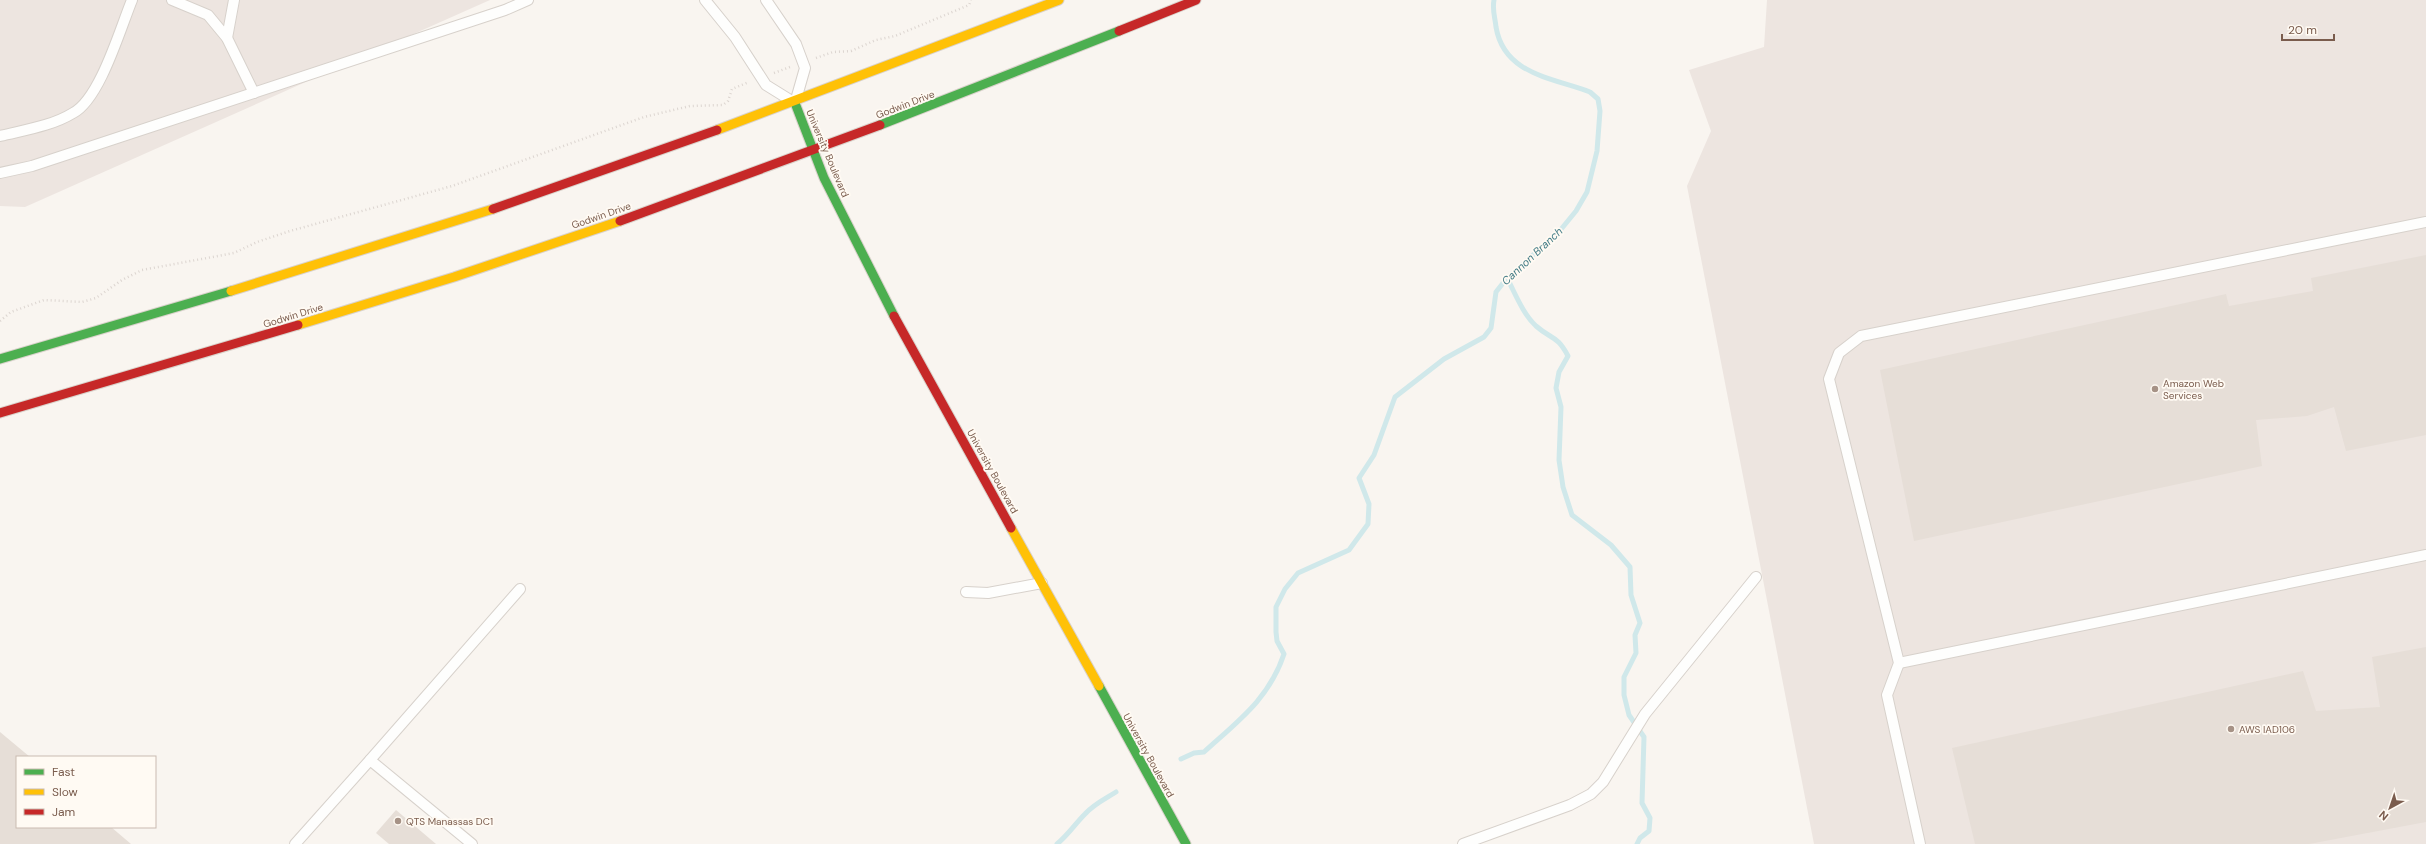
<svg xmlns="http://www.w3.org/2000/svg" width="2426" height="844" font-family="'DM Sans',sans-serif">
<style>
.industrial{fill:#ede5e0}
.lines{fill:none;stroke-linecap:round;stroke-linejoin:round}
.stream{stroke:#d0e8ea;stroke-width:5}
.building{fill:#e6ded7}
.lane-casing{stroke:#d7d1cb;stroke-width:12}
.fast-casing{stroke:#d9d2cb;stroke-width:11}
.slow-casing{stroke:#d9d2cb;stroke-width:11}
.jam-casing{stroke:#d9d2cb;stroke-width:11}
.path{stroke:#dcd5d0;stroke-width:2.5;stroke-dasharray:1 3;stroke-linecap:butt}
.lane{stroke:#fefefd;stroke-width:10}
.fast{stroke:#4caf50;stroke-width:9}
.slow{stroke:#ffc107;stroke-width:9}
.jam{stroke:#c62828;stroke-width:9}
.poi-dot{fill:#a69286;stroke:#fffaf3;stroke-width:1.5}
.labels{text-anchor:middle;stroke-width:3.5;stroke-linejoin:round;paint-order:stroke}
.street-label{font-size:10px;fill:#7a5c4d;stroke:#fffaf3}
.poi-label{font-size:10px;fill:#7a5c4d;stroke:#fffaf3;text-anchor:start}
.water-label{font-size:11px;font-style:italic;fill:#437c86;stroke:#fffaf3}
</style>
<rect width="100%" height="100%" fill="#f9f5f0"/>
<g class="industrial">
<polygon points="0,0 490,0 25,207 0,206"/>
<polygon points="1767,0 2426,0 2426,844 1814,844 1687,186 1711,131 1689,70 1764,47"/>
</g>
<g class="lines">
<g class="stream">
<path d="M1507,278C1515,293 1523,314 1536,326C1552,340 1557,335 1568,356L1559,372L1556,388L1561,407L1559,460L1563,487L1572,515L1611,545L1630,567L1631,595L1640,623L1635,635L1636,653L1624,677V695L1629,715L1644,737L1642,803L1650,818L1649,831L1640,838L1637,844"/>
<path d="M1181,759L1194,753L1204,752C1238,721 1269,699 1284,654L1277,641L1276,632V607L1285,589L1298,573L1349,550L1368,524L1369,504L1359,478L1374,455L1395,397L1444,359L1484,337L1491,328L1496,292L1507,278L1558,233L1576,211L1587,192L1597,151L1600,111L1598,99L1590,92C1554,78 1504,75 1496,27C1495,17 1492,10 1494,0"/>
<path d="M1057,844C1068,835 1075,824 1085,814C1094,804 1105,799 1116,792"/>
</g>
</g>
<g class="building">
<polygon points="2426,255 2426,435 2346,451 2334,407 2307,416 2256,420 2262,466 1914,541 1880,370 2226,294 2229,306 2313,291 2311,278"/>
<polygon points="2426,647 2426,822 2309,844 1975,844 1952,748 2303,671 2316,711 2380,707 2372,657"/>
<polygon points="0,732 30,757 17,757 17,827 111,827 131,844 0,844"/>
<polygon points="396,810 436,844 389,844 376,833"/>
</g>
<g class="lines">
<defs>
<g id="lane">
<polyline points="172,0 208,15 227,38 254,93"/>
<polyline points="705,0 735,37 766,85 795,103 805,68 796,44 766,0"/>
<polyline points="227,38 234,0"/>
<path d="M0,136C24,130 52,126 73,113C100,99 120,29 132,0"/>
<polyline points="0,173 32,166 505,10 528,0"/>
<polyline points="966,592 988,593 1042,583"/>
<polyline points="1899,663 2426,555"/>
<polyline points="370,760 520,589"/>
<polyline points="295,844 370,760 472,844"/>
<polyline points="1463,844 1570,805 1591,794 1603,782 1645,714 1756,577"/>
<polyline points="1920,844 1887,695 1899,663 1829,379 1839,353 1861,336 2426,222"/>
</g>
<g id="fast">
<polyline points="795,103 824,178 894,316"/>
<polyline points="880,125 1119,31"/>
<polyline points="0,359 231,291"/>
<polyline points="1099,686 1186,844"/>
</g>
<g id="slow">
<polyline points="717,130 1059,0"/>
<polyline points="231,291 493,209"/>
<polyline points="298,325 454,277 620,221"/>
<polyline points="1011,528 1099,686"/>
</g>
<g id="jam">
<polyline points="1119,31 1196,0"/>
<polyline points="493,209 717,130"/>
<polyline points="620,221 880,125"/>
<polyline points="894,316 1011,528"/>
<polyline points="0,413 298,325"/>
</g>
</defs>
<use href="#lane" class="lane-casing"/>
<use href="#fast" class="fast-casing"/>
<use href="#slow" class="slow-casing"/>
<use href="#jam" class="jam-casing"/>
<g class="path">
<polyline points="816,58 833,52 851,51 876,40 895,36 969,5 971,0"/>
<polyline points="774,73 790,67"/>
<polyline points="0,321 11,312 44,300 82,302 96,298 122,280 142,270 234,253 257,242 290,231 452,186 644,117 690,106 723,105 728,101 732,89 749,82"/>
</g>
<use href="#lane" class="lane"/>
<use href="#fast" class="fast"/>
<use href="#slow" class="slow"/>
<use href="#jam" class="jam"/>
</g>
<g class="poi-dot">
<circle cx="2155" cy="389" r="4"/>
<circle cx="2231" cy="729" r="4"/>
<circle cx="398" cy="821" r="4"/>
</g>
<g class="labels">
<g class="street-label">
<text transform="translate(905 104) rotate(-21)" y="4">Godwin Drive</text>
<text transform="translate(828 153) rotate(67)" y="4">University Boulevard</text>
<text transform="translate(601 215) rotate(-19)" y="4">Godwin Drive</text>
<text transform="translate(293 315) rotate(-17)" y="4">Godwin Drive</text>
<text transform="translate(993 471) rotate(61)" y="4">University Boulevard</text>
<text transform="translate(1149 755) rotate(61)" y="4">University Boulevard</text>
</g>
<g class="poi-label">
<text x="2163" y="387">Amazon Web<tspan x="2163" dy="12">Services</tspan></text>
<text x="2239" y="733">AWS IAD106</text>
<text x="406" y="825">QTS Manassas DC1</text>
</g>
<g class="water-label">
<text transform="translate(1532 256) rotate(-43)" y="4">Cannon Branch</text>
</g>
</g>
<rect x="16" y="756" width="140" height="72" fill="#fffaf3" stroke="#cabbb1"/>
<rect x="24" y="769" width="20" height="6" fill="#4caf50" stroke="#cabbb1"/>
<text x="52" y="776" font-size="12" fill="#7a5c4d">Fast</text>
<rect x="24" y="789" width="20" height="6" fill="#ffc107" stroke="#cabbb1"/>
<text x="52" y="796" font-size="12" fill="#7a5c4d">Slow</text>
<rect x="24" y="809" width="20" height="6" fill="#c62828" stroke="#cabbb1"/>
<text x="52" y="816" font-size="12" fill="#7a5c4d">Jam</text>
<g transform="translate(2390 808) rotate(220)" stroke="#fffaf3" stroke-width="3" paint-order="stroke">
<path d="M0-3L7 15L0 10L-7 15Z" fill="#7a5c4d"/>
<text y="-6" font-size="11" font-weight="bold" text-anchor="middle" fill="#7a5c4d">N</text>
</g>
<path d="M2282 34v6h52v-6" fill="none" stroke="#7a5c4d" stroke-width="2"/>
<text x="2288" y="34" font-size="12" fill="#7a5c4d" stroke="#fffaf3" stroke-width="3" paint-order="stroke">20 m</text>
</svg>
